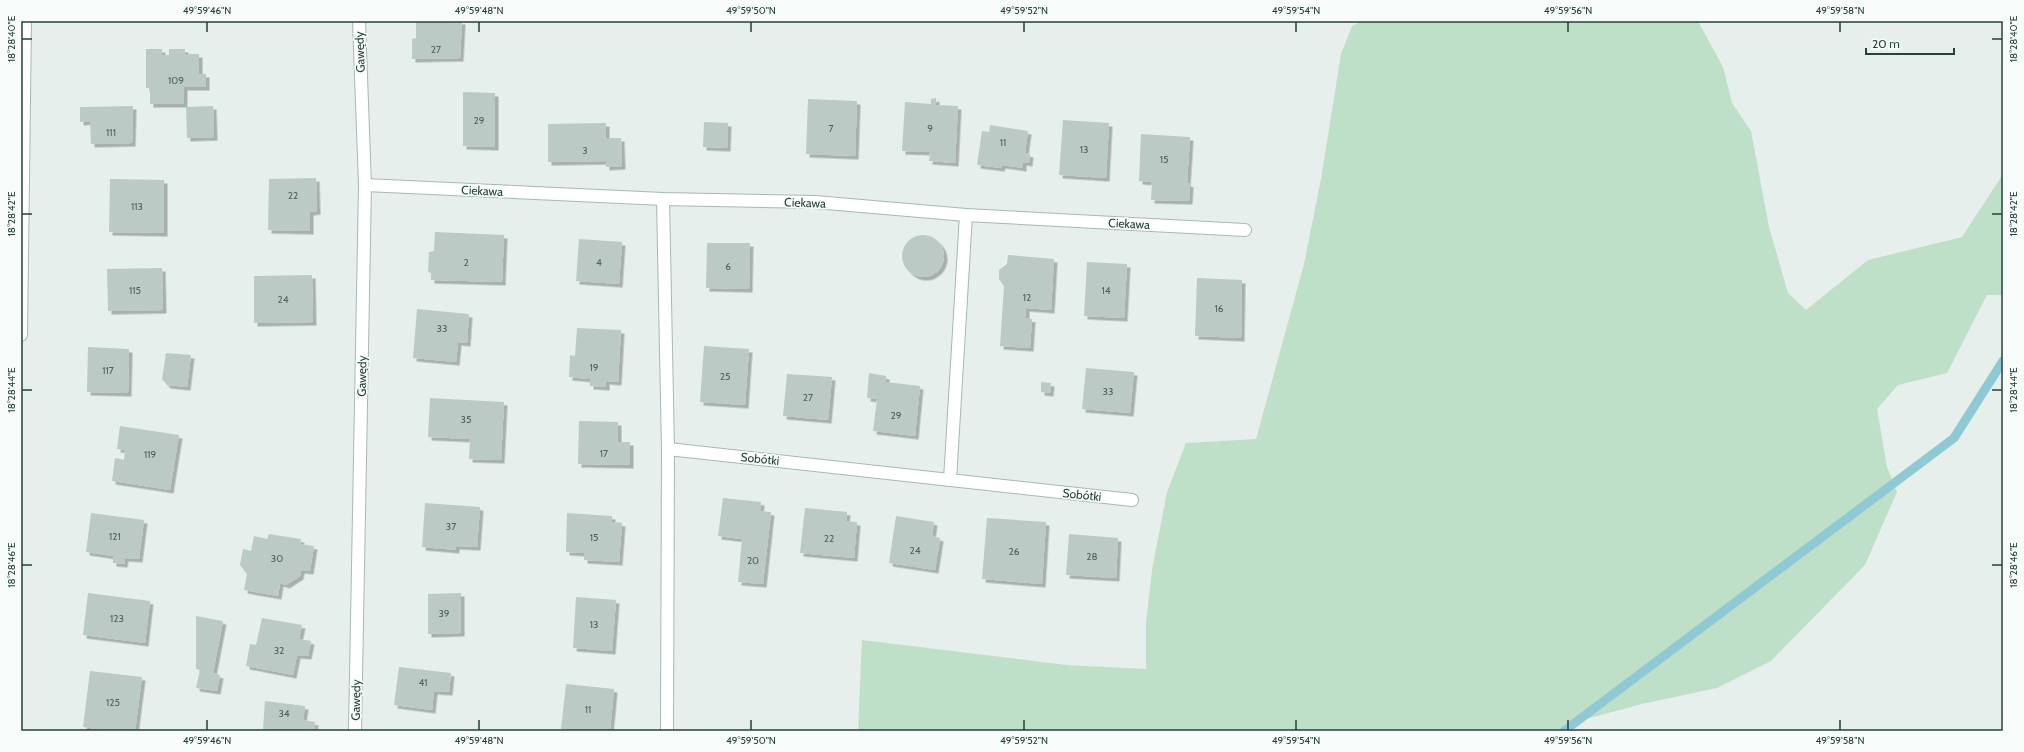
<svg xmlns="http://www.w3.org/2000/svg" width="2024" height="752" font-family="Cabin,sans-serif">
<style>
.green{fill:#bfe0c8}
.lines{fill:none;stroke-linecap:round;stroke-linejoin:round}
.stream{stroke:#8ec9d4;stroke-width:9}
.building{fill:#bbcac4;filter:url(#shadow)}
.minor-casing{stroke:#a8b8b2;stroke-width:14}
.minor{stroke:#fff;stroke-width:12}
.ticks{fill:none;stroke:#24423a;stroke-width:1.5}
.labels{text-anchor:middle;stroke-width:3.5;stroke-linejoin:round;paint-order:stroke}
.number-label{font-size:10px;fill:#4a645c}
.street-label{font-size:12px;fill:#24423a;stroke:#f7fbf9}
.neatline{fill:none;stroke:#24423a;stroke-width:1.5}
.ticks-label{font-size:10px;text-anchor:middle;fill:#24423a}
</style>
<defs>
<filter id="shadow"><feDropShadow dx="3.5" dy="3.5" stdDeviation="0" flood-color="#0004"/></filter>
</defs>
<rect width="100%" height="100%" fill="#e6efeb"/>
<polygon class="green" points="1362,21 1698,21 1723,67 1732,103 1751,131 1769,227 1788,293 1806,310 1868,260 1962,237 2003,174 2003,295 1987,295 1947,373 1898,385 1877,409 1887,467 1897,492 1865,565 1771,661 1717,688 1642,704 1571,723 1556,731 858,731 862,640 1066,665 1146,669 1146,623 1152,570 1167,492 1186,443 1256,439 1304,264 1321,179 1341,54 1352,26"/>
<g class="lines">
<polyline class="stream" points="1564,731 1954,438 2003,361"/>
</g>
<g class="building">
<polygon points="416,21 462,21 460,58 412,59 412,39 416,38"/>
<polygon points="146,49 162,49 162,55 169,55 169,49 185,49 185,54 199,54 199,74 206,74 206,87 184,87 184,104 150,104 150,88 146,88"/>
<polygon points="463,92 495,93 495,147 463,146"/>
<polygon points="936,98 936,105 958,106 955,163 929,161 930,152 902,151 905,102 931,104 931,99"/>
<polygon points="808,99 857,101 855,156 806,154"/>
<polygon points="133,106 132,143 91,144 90,121 80,122 80,107"/>
<polygon points="213,106 214,137 187,138 186,107"/>
<polygon points="1063,120 1109,123 1106,178 1059,175"/>
<polygon points="704,122 728,123 727,148 703,147"/>
<polygon points="606,123 606,138 621,138 622,166 606,167 606,161 548,162 548,124"/>
<polygon points="990,125 1028,131 1025,153 1030,154 1029,163 1023,162 1023,168 1002,165 1001,168 977,165 982,131 989,132"/>
<polygon points="1141,134 1190,137 1187,183 1190,184 1189,201 1151,200 1152,182 1139,181"/>
<polygon points="316,178 317,211 310,212 310,231 268,230 269,179"/>
<polygon points="110,179 164,180 164,233 109,232"/>
<polygon points="435,232 504,235 502,282 431,280 431,273 428,272 429,252 434,251"/>
<circle cx="923" cy="256" r="21"/>
<polygon points="579,239 622,242 619,284 576,281"/>
<polygon points="707,243 750,243 749,289 706,288"/>
<polygon points="1008,255 1054,259 1051,310 1026,308 1026,318 1032,319 1030,348 1000,346 1004,286 999,279 999,270 1007,264"/>
<polygon points="1087,262 1127,264 1124,318 1084,316"/>
<polygon points="162,268 163,310 108,311 107,269"/>
<polygon points="312,275 313,322 254,323 254,276"/>
<polygon points="1197,278 1242,280 1241,338 1195,336"/>
<polygon points="417,309 469,314 467,343 458,342 456,362 413,358"/>
<polygon points="577,328 621,330 618,382 606,381 606,387 590,386 590,379 569,377 570,355 575,356"/>
<polygon points="704,346 749,349 745,405 700,402"/>
<polygon points="88,347 129,349 128,393 87,392"/>
<polygon points="166,353 191,355 187,387 167,385 162,379"/>
<polygon points="1086,368 1134,372 1130,413 1082,409"/>
<polygon points="869,373 886,376 886,382 920,386 915,436 873,431 877,399 867,398"/>
<polygon points="787,374 832,377 828,420 783,416"/>
<polygon points="1041,382 1051,383 1050,393 1041,392"/>
<polygon points="430,398 504,402 501,460 469,459 470,439 428,437"/>
<polygon points="579,421 618,422 618,442 630,442 630,465 578,464"/>
<polygon points="120,426 179,435 170,490 112,481 115,458 124,460 125,450 117,449"/>
<polygon points="723,498 761,502 760,511 771,512 763,584 738,582 742,539 718,536"/>
<polygon points="425,503 480,507 477,547 456,546 456,550 422,547"/>
<polygon points="805,508 847,512 846,521 857,522 854,558 800,553"/>
<polygon points="91,513 144,520 139,559 125,558 124,564 113,563 113,556 86,552"/>
<polygon points="567,513 612,516 612,522 622,523 619,562 584,560 584,553 566,552"/>
<polygon points="896,516 934,522 932,536 940,538 935,570 889,563"/>
<polygon points="987,518 1046,522 1042,584 982,579"/>
<polygon points="269,534 301,539 300,544 314,546 310,571 301,570 300,576 286,585 280,583 278,596 244,590 247,574 240,565 243,549 251,551 254,536 267,539"/>
<polygon points="1069,534 1118,538 1116,578 1066,575"/>
<polygon points="88,593 150,601 145,643 83,635"/>
<polygon points="461,593 461,633 428,634 428,594"/>
<polygon points="576,597 616,600 612,651 573,648"/>
<polygon points="196,616 223,621 213,673 220,675 217,691 196,688 200,670 196,669"/>
<polygon points="262,618 302,625 299,639 311,641 308,656 297,655 293,675 246,666 250,644 256,645"/>
<polygon points="399,667 451,673 449,692 434,691 432,710 394,705"/>
<polygon points="90,671 142,677 135,731 114,731 83,727"/>
<polygon points="566,684 614,689 610,731 561,729"/>
<polygon points="265,701 305,706 303,720 315,722 314,731 255,731 256,729 263,730"/>
</g>
<g class="lines">
<defs>
<g id="minor">
<polyline points="365,185 663,199 815,202 966,215 1245,230"/>
<polyline points="663,199 668,449"/>
<polyline points="21,335 25,21"/>
<polyline points="950,480 966,215"/>
<polyline points="355,731 365,185 359,21"/>
<polyline points="667,731 668,449 1132,500"/>
</g>
</defs>
<use href="#minor" class="minor-casing"/>
<use href="#minor" class="minor"/>
</g>
<path class="ticks" d="M207,22V32M479,22V32M751,22V32M1024,22V32M1296,22V32M1568,22V32M1840,22V32M22,39H32M1992,39H2002M22,214H32M1992,214H2002M22,390H32M1992,390H2002M22,565H32M1992,565H2002M207,720V730M479,720V730M751,720V730M1024,720V730M1296,720V730M1568,720V730M1840,720V730"/>
<g class="labels">
<g class="number-label">
<text x="436" y="53">27</text>
<text x="176" y="84">109</text>
<text x="479" y="124">29</text>
<text x="831" y="132">7</text>
<text x="930" y="132">9</text>
<text x="111" y="136">111</text>
<text x="1003" y="146">11</text>
<text x="1084" y="153">13</text>
<text x="585" y="154">3</text>
<text x="1164" y="163">15</text>
<text x="293" y="199">22</text>
<text x="137" y="210">113</text>
<text x="466" y="266">2</text>
<text x="599" y="266">4</text>
<text x="728" y="270">6</text>
<text x="135" y="294">115</text>
<text x="1106" y="294">14</text>
<text x="1027" y="301">12</text>
<text x="283" y="303">24</text>
<text x="1219" y="312">16</text>
<text x="442" y="332">33</text>
<text x="594" y="371">19</text>
<text x="108" y="374">117</text>
<text x="725" y="380">25</text>
<text x="1108" y="395">33</text>
<text x="808" y="401">27</text>
<text x="896" y="419">29</text>
<text x="466" y="423">35</text>
<text x="604" y="457">17</text>
<text x="150" y="458">119</text>
<text x="451" y="530">37</text>
<text x="115" y="540">121</text>
<text x="594" y="541">15</text>
<text x="829" y="542">22</text>
<text x="915" y="554">24</text>
<text x="1014" y="555">26</text>
<text x="1092" y="560">28</text>
<text x="277" y="562">30</text>
<text x="753" y="564">20</text>
<text x="444" y="617">39</text>
<text x="117" y="622">123</text>
<text x="594" y="628">13</text>
<text x="279" y="654">32</text>
<text x="423" y="686">41</text>
<text x="113" y="706">125</text>
<text x="588" y="713">11</text>
<text x="284" y="717">34</text>
</g>
<g class="street-label">
<text transform="translate(360 52) rotate(-92)" y="4">Gawędy</text>
<text transform="translate(482 191) rotate(3)" y="4">Ciekawa</text>
<text transform="translate(805 203) rotate(2)" y="4">Ciekawa</text>
<text transform="translate(1129 224) rotate(3)" y="4">Ciekawa</text>
<text transform="translate(362 376) rotate(-89)" y="4">Gawędy</text>
<text transform="translate(760 459) rotate(6)" y="4">Sobótki</text>
<text transform="translate(1082 495) rotate(6)" y="4">Sobótki</text>
<text transform="translate(356 700) rotate(-89)" y="4">Gawędy</text>
</g>
</g>
<rect width="2024" height="752" fill="none" stroke="#f7fbf9" stroke-width="44"/>
<path d="M1866 48v6h88v-6" fill="none" stroke="#24423a" stroke-width="2"/>
<text x="1872" y="48" font-size="12" fill="#24423a" stroke="#f7fbf9" stroke-width="3" paint-order="stroke">20 m</text>
<rect x="22" y="22" width="1980" height="708" class="neatline"/>
<g class="ticks-label">
<text x="207" y="14">49°59'46"N</text>
<text x="479" y="14">49°59'48"N</text>
<text x="751" y="14">49°59'50"N</text>
<text x="1024" y="14">49°59'52"N</text>
<text x="1296" y="14">49°59'54"N</text>
<text x="1568" y="14">49°59'56"N</text>
<text x="1840" y="14">49°59'58"N</text>
<text transform="translate(2013 39) rotate(-90)" y="4">18°28'40"E</text>
<text transform="translate(11 39) rotate(-90)" y="4">18°28'40"E</text>
<text transform="translate(2013 214) rotate(-90)" y="4">18°28'42"E</text>
<text transform="translate(11 214) rotate(-90)" y="4">18°28'42"E</text>
<text transform="translate(2013 390) rotate(-90)" y="4">18°28'44"E</text>
<text transform="translate(11 390) rotate(-90)" y="4">18°28'44"E</text>
<text transform="translate(2013 565) rotate(-90)" y="4">18°28'46"E</text>
<text transform="translate(11 565) rotate(-90)" y="4">18°28'46"E</text>
<text x="207" y="744">49°59'46"N</text>
<text x="479" y="744">49°59'48"N</text>
<text x="751" y="744">49°59'50"N</text>
<text x="1024" y="744">49°59'52"N</text>
<text x="1296" y="744">49°59'54"N</text>
<text x="1568" y="744">49°59'56"N</text>
<text x="1840" y="744">49°59'58"N</text>
</g>
</svg>
